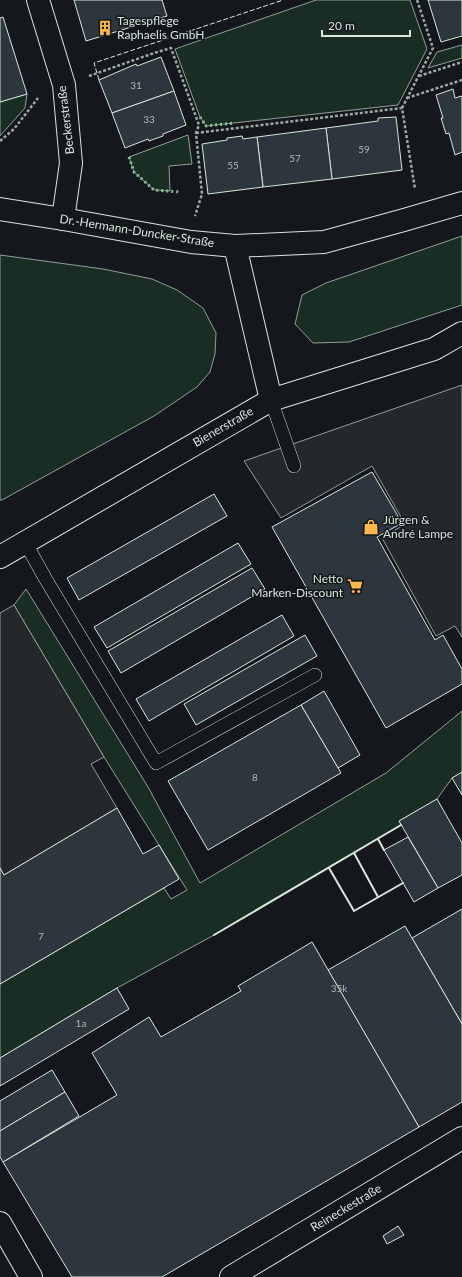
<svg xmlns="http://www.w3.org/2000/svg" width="462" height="1277" font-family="Lato,sans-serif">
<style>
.green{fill:#1a2d24;stroke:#939e99}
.parking{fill:#24282b;stroke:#939e99}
.building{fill:#2c363c;stroke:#d8e6dc}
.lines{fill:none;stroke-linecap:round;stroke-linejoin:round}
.lane-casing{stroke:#d8e6dc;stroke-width:14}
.street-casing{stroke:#d8e6dc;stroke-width:24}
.path{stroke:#9da8a2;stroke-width:2.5;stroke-dasharray:3 2;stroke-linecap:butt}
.lane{stroke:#14181c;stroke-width:13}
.street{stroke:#14181c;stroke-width:22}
.hedge{stroke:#8ac095;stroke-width:3;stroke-dasharray:2 3;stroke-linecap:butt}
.fence{stroke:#d8e6dc;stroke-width:1;stroke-dasharray:5 2;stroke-linecap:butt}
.wall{stroke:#d8e6dc;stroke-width:2}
.labels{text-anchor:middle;stroke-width:3;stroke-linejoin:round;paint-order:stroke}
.number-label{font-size:10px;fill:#adbab4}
.poi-label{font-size:12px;fill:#d8e6dc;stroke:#14181c;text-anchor:start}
.street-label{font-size:12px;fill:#d8e6dc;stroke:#14181c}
</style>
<rect width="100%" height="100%" fill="#14181c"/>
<g class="green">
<polygon points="316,0 410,0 427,49 398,105 206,126 200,117 175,49"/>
<polygon points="462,45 462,58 428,68 437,52"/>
<polygon points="27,94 25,108 0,136 0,102"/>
<polygon points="188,135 192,164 169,166 170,191 154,190 134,172 129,157"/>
<polygon points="462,236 462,305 349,342 313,343 295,324 302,295 326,283"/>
<polygon points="0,255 103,269 152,279 177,290 203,308 216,333 215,354 210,372 197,387 154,416 2,500 0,500"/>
<polygon points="26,589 148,787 200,883 386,773 462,711 462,772 452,778 437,799 399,821 401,825 214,935 117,988 0,1058 0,984 164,888 171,899 187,890 104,757 14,605"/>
</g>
<g class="parking">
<polygon points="462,385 462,637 455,626 436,636 382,538 405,524 372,466 281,518 244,461"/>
<polygon points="14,605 104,757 91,764 117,808 4,875 0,868 0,613"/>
</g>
<g class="building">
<polygon points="74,0 162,0 167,16 86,41"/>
<polygon points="428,0 462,0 462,36 441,42"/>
<polygon points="3,17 27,94 0,102 0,18"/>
<polygon points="161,57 174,91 112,113 99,80 136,64 137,66"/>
<polygon points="453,89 455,98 462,96 462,152 455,155 449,133 446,134 441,118 443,118 436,95"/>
<polygon points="174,91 186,125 163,134 163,136 149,141 148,139 125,148 112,113"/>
<polygon points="396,117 402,170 332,179 326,128 378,121 378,118"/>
<polygon points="326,128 332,179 263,187 257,137"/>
<polygon points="242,136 243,139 257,137 263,187 208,194 202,144 227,140 227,138"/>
<polygon points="372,472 402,523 377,537 435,640 443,635 462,669 462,684 386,728 272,527"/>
<polygon points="214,494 227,516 79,600 67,578"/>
<polygon points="238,543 251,564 107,648 94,627"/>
<polygon points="252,568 265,589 121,673 108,651"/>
<polygon points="282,615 294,636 149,721 136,699"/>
<polygon points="305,635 317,656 196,725 184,704"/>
<polygon points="324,691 360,755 338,768 301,705"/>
<polygon points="301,705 341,773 208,850 168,781"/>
<polygon points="462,772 462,795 452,778"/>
<polygon points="437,799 462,843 462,875 438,888 399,821"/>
<polygon points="117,808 143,854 159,845 179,879 0,984 0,868 4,875"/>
<polygon points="408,837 438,888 414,902 384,850"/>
<polygon points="462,909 462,1024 412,938"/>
<polygon points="405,926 462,1024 462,1102 419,1127 328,970"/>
<polygon points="312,942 419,1127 162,1277 72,1277 3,1162 117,1095 92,1053 149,1017 161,1037 241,991 238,986"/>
<polygon points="117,988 129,1009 0,1086 0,1058"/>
<polygon points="52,1070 65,1092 0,1131 0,1101"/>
<polygon points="65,1092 79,1116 3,1162 0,1157 0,1131"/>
<polygon points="398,1226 404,1235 387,1244 383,1236"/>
</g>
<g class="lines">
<defs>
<g id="lane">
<polyline points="271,400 294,466"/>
<polyline points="25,542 45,578 156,763 315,675"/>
</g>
<g id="street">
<polyline points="38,0 64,85 71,163 63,219"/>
<polyline points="0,209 63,219 191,242 235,246 324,242 404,220 462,203"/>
<polyline points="235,246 271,400"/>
<polyline points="0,557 271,400 434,349 462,333"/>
<polyline points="0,1223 31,1277"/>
<polyline points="231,1277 462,1138"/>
</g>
</defs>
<use href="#lane" class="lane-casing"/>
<use href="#street" class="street-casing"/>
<g class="path">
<polyline points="89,76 154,53 171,48 199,125 196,133 202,194 195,216"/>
<polyline points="419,76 462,62"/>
<polyline points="407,98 462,80"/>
<polyline points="402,108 433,48 417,0"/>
<polyline points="196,133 402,108 415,189"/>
<polyline points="0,141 14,129 38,98"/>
</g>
<use href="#lane" class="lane"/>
<use href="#street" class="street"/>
<g class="hedge">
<polyline points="200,117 206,126 235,123"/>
<polyline points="129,157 134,172 154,190 180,192"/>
</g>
<polyline class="fence" points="99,80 94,63 283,0"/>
<g class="wall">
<polyline points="378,839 384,850"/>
<polyline points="354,853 378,897"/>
<polyline points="329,868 354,911 403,883"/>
<polyline points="214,935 401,825"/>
</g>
</g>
<defs>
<symbol id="building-bare" viewBox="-9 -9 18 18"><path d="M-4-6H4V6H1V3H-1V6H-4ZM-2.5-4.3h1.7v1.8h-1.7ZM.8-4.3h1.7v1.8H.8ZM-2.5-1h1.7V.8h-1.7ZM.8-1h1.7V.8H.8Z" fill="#ffb74d" stroke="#14181c" stroke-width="2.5" paint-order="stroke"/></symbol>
<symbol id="shop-bare" viewBox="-9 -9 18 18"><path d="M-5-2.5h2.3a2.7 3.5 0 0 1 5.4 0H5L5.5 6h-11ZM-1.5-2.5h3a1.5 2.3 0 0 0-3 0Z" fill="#ffb74d" stroke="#14181c" stroke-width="2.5" paint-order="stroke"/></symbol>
<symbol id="supermarket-bare" viewBox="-9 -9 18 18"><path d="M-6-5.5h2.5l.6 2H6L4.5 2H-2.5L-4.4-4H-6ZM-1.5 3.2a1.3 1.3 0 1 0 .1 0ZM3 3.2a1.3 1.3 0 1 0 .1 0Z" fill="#ffb74d" stroke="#14181c" stroke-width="2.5" paint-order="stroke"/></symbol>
</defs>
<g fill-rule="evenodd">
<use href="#building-bare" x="94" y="17" width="22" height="22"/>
<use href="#shop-bare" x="360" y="516" width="22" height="22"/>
<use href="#supermarket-bare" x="344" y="575" width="22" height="22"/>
</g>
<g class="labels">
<g class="number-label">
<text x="136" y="89">31</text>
<text x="149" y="123">33</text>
<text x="364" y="153">59</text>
<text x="295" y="162">57</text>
<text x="233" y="169">55</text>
<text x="255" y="781">8</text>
<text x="41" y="940">7</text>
<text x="339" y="992">35k</text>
<text x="81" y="1027">1a</text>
</g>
<g class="poi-label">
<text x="117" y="25">Tagespflege<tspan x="117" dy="14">Raphaelis GmbH</tspan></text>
<text x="383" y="524">Jürgen &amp;<tspan x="383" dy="14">André Lampe</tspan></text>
<text x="343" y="583" text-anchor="end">Netto<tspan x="343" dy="14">Marken-Discount</tspan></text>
</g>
<g class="street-label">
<text transform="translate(66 120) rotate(-97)" y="4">Beckerstraße</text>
<text transform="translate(137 231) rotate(9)" y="4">Dr.-Hermann-Duncker-Straße</text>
<text transform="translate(223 427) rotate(-30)" y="4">Bienerstraße</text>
<text transform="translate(346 1208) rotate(-31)" y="4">Reineckestraße</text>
</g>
</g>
<path d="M322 30v6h88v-6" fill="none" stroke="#d8e6dc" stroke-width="2"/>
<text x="328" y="30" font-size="12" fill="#d8e6dc" stroke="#14181c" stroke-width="3" paint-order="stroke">20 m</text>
</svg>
